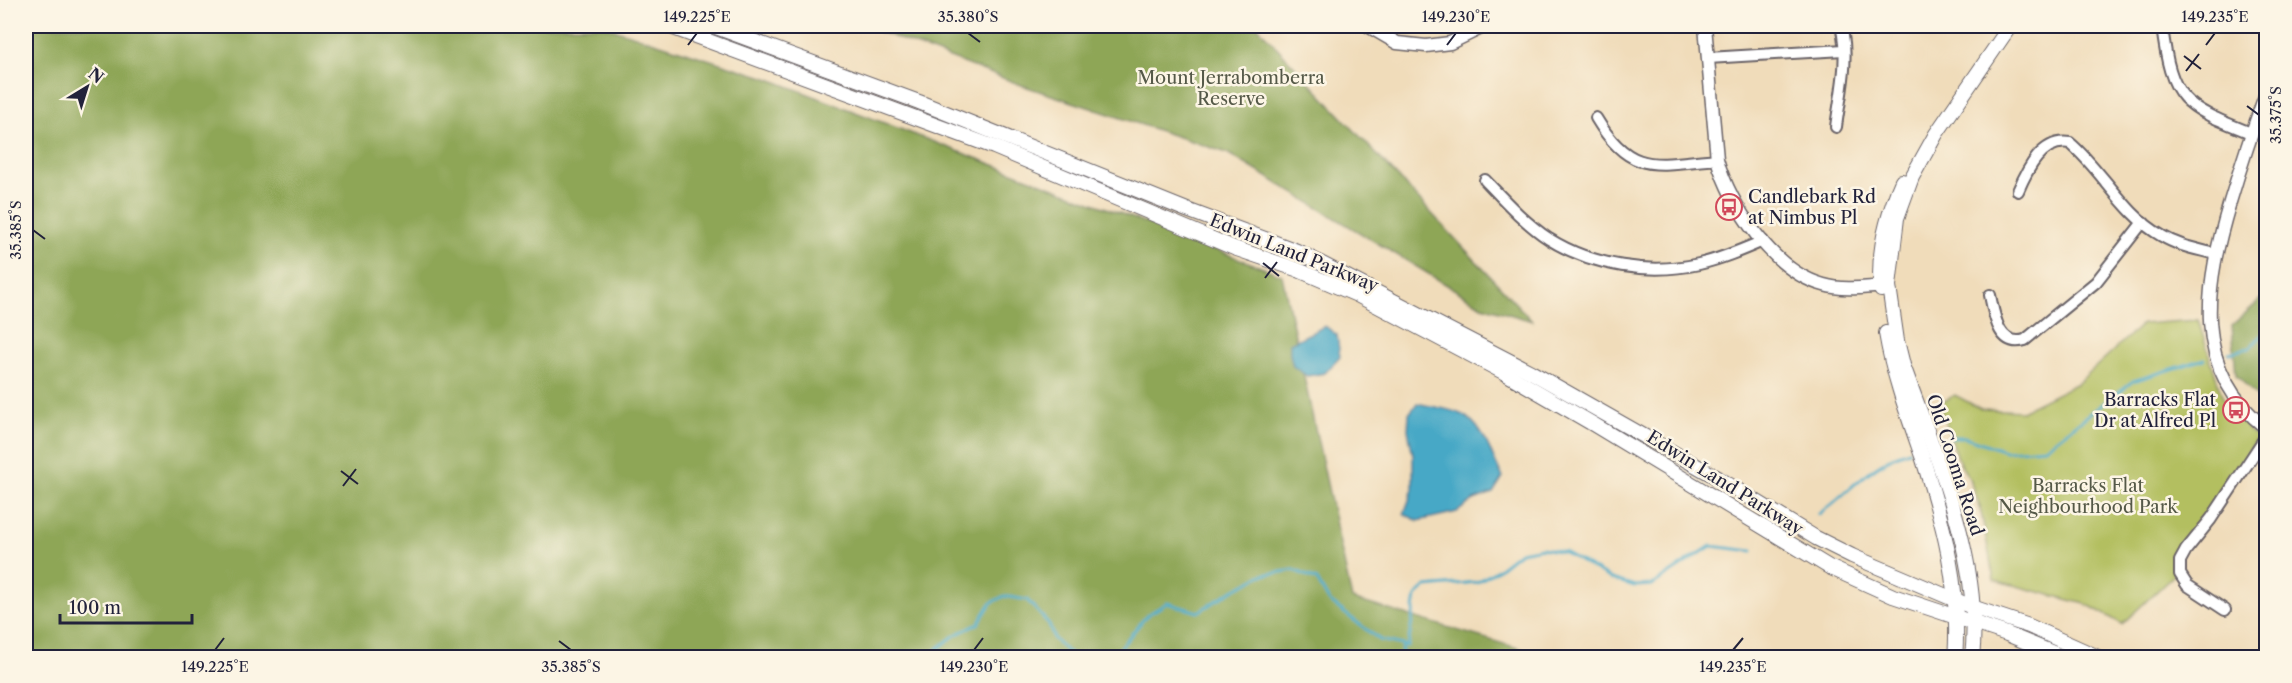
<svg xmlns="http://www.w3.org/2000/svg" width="2292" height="683" font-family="'Libre Caslon Text',serif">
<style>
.green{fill:#b3bf61;stroke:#6a704e;stroke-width:1.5}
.forest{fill:#8ea657;stroke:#586449;stroke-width:1.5}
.water{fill:#46a8c6;stroke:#346580;stroke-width:1.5}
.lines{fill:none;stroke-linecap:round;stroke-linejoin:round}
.stream{stroke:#46a8c6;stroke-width:3}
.minor-casing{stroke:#6a6367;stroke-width:14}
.tertiary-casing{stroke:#6a6367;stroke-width:15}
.secondary-casing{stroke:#6a6367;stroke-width:16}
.minor{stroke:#fff;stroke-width:10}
.tertiary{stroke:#fff;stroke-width:12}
.secondary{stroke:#fff;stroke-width:14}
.ticks{fill:none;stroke:#22223b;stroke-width:2}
.labels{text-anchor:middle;stroke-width:5;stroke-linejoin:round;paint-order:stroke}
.park-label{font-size:18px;fill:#555948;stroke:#fcf5e5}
.poi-label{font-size:18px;fill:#22223b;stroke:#fcf5e5;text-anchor:start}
.street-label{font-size:18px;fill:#22223b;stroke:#fcf5e5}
.neatline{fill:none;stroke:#22223b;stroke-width:2}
.ticks-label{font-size:15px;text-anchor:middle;fill:#22223b}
</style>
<rect width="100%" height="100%" fill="#fcf5e5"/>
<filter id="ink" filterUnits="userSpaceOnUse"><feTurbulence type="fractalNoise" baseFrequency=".0167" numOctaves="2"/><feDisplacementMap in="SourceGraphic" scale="12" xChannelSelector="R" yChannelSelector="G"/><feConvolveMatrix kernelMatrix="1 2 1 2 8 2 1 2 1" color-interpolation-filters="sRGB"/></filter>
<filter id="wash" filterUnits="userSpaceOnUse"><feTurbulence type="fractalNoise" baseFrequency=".008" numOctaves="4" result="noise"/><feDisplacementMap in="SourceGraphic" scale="24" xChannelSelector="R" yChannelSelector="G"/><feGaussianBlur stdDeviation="1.35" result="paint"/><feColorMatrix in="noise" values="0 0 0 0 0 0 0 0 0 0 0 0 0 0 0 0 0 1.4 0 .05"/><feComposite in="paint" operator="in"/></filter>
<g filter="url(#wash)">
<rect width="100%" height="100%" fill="#f0dcba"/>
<polygon class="green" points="2198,320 2223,399 2257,439 2212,508 2179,549 2173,564 2173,576 2122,624 2088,605 1994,580 1980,507 1969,478 1960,464 1939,404 1955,395 1981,409 2022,411 2078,383 2142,324"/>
<g class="forest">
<polygon points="26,26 604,26 764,77 1282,275 1352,599 1548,657 26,657"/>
<polygon points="865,26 1257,26 1532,321 1482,306 1227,153 1024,86"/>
<polygon points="2266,295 2266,406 2236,375 2232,325"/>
</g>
<g class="water">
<polygon points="1325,326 1337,335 1340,357 1325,373 1307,376 1293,366 1290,354 1290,343"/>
<path d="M1417,403C1432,407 1450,408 1463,415C1484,425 1492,458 1503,477L1493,493L1474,500L1457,512L1418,521L1404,514L1413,489V455L1408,430L1409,414Z"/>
</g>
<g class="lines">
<g class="stream">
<polyline points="2229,353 2249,348 2266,332"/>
<polyline points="1950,437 1965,437 2005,451 2045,448 2133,381 2205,359"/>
<path d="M1819,514C1851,491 1870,463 1909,451"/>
<polyline points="926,658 955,635 978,624 991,603 1004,596 1027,600 1049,624 1054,639 1074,658"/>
<polyline points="1112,658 1147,615 1167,603 1198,612 1233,590 1262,575 1294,570 1317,580 1329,601 1380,640 1408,646 1416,596 1426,587 1477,582 1496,571 1520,552 1542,548 1564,552 1611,579 1635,586 1652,585 1711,546 1752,551"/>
<polyline points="1400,658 1403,645"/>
</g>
</g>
</g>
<g filter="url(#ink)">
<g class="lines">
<defs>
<g id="minor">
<path d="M2162,26C2171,101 2183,106 2251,133"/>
<polyline points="1708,58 1844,50"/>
<path d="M1596,118C1631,177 1657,164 1717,159"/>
<path d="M1836,127C1840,95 1850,58 1841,26"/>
<path d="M1485,180C1505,201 1525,223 1549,239C1592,266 1650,275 1699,264C1721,259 1742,250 1763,241"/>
<path d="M2018,191C2027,170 2042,138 2070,143C2103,171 2124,215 2162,236C2178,246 2197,249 2215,254"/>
<path d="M1990,295C1994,314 1998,348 2025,340L2096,282L2143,222"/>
<polyline points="2225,610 2187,585 2180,574 2180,561 2186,550 2211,519 2266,436"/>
</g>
<g id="tertiary">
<polyline points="1368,26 1397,43 1426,46 1450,43 1485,26"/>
<path d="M1705,26L1717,159C1730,206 1774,272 1824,285C1845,291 1867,287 1889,286"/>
<path d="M2266,93C2253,129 2241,165 2230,202C2206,283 2189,369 2266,428"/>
</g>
<g id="secondary">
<polyline points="668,26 994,147 1234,248 1296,269 1357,295 1505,373 1593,424 1829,567 1893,596 2007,634 2065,658"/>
<polyline points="713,26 919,102 1187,210 1297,251 1531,372 1718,478 1816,538 1852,556 1972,607 2029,626 2100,658"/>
<path d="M1881,290C1877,253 1887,215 1902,181"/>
<path d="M1886,333C1893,375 1908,416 1922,456C1943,522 1961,587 1955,658"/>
<path d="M1972,658C1983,561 1935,455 1903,365L1897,341L1889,286L1897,218L1912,177L1936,134L2010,26"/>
</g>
</defs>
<use href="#minor" class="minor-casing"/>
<use href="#tertiary" class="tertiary-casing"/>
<use href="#secondary" class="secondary-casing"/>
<use href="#minor" class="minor"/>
<use href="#tertiary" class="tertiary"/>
<use href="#secondary" class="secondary"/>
</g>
</g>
<path class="ticks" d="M968,33L980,42M688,45L697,33M1447,45L1456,33M2206,45L2215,33M2184,56L2201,69M2186,71L2199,54M2247,106L2259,115M33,230L45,239M1263,263L1279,276M1265,278L1277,262M341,471L358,484M343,486L356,469M559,641L571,650M215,650L224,638M974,650L983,638M1733,650L1743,638"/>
<defs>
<symbol id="bus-ring" viewBox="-11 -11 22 22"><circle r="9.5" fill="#fcf5e5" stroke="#d1495b" stroke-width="1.5"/><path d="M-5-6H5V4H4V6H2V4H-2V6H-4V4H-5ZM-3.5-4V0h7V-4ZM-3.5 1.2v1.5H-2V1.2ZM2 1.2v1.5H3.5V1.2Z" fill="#d1495b"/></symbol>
</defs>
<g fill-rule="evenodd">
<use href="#bus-ring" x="1714" y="192" width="30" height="30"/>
<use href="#bus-ring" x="2221" y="395" width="30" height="30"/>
</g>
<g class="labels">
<g class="park-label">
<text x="1231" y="84">Mount Jerrabomberra<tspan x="1231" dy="21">Reserve</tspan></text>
<text x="2088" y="492">Barracks Flat<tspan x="2088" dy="21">Neighbourhood Park</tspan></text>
</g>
<g class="poi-label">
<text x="1748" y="203">Candlebark Rd<tspan x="1748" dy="21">at Nimbus Pl</tspan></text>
<text x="2216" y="406" text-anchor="end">Barracks Flat<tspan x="2216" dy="21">Dr at Alfred Pl</tspan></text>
</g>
<g class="street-label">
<text transform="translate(1294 253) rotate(22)" y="6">Edwin Land Parkway</text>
<text transform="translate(1955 465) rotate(72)" y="6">Old Cooma Road</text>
<text transform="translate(1725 483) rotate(32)" y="6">Edwin Land Parkway</text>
</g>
</g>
<rect width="2292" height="683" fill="none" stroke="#fcf5e5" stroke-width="66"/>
<g transform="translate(87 87) rotate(38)" stroke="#fcf5e5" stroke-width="4.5" paint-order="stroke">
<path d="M0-4.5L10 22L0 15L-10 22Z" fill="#22223b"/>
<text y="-9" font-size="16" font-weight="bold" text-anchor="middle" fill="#22223b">N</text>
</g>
<path d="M60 614v9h132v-9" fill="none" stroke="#22223b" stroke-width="3"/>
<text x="69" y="614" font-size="18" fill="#22223b" stroke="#fcf5e5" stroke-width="4.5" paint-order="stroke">100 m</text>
<rect x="33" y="33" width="2226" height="617" class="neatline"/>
<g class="ticks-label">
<text x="697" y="22">149.225°E</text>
<text x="968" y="22">35.380°S</text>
<text x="1456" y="22">149.230°E</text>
<text x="2215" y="22">149.235°E</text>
<text transform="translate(2276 115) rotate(-90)" y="5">35.375°S</text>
<text transform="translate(16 230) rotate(-90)" y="5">35.385°S</text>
<text x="215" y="672">149.225°E</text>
<text x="571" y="672">35.385°S</text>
<text x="974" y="672">149.230°E</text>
<text x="1733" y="672">149.235°E</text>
</g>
</svg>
